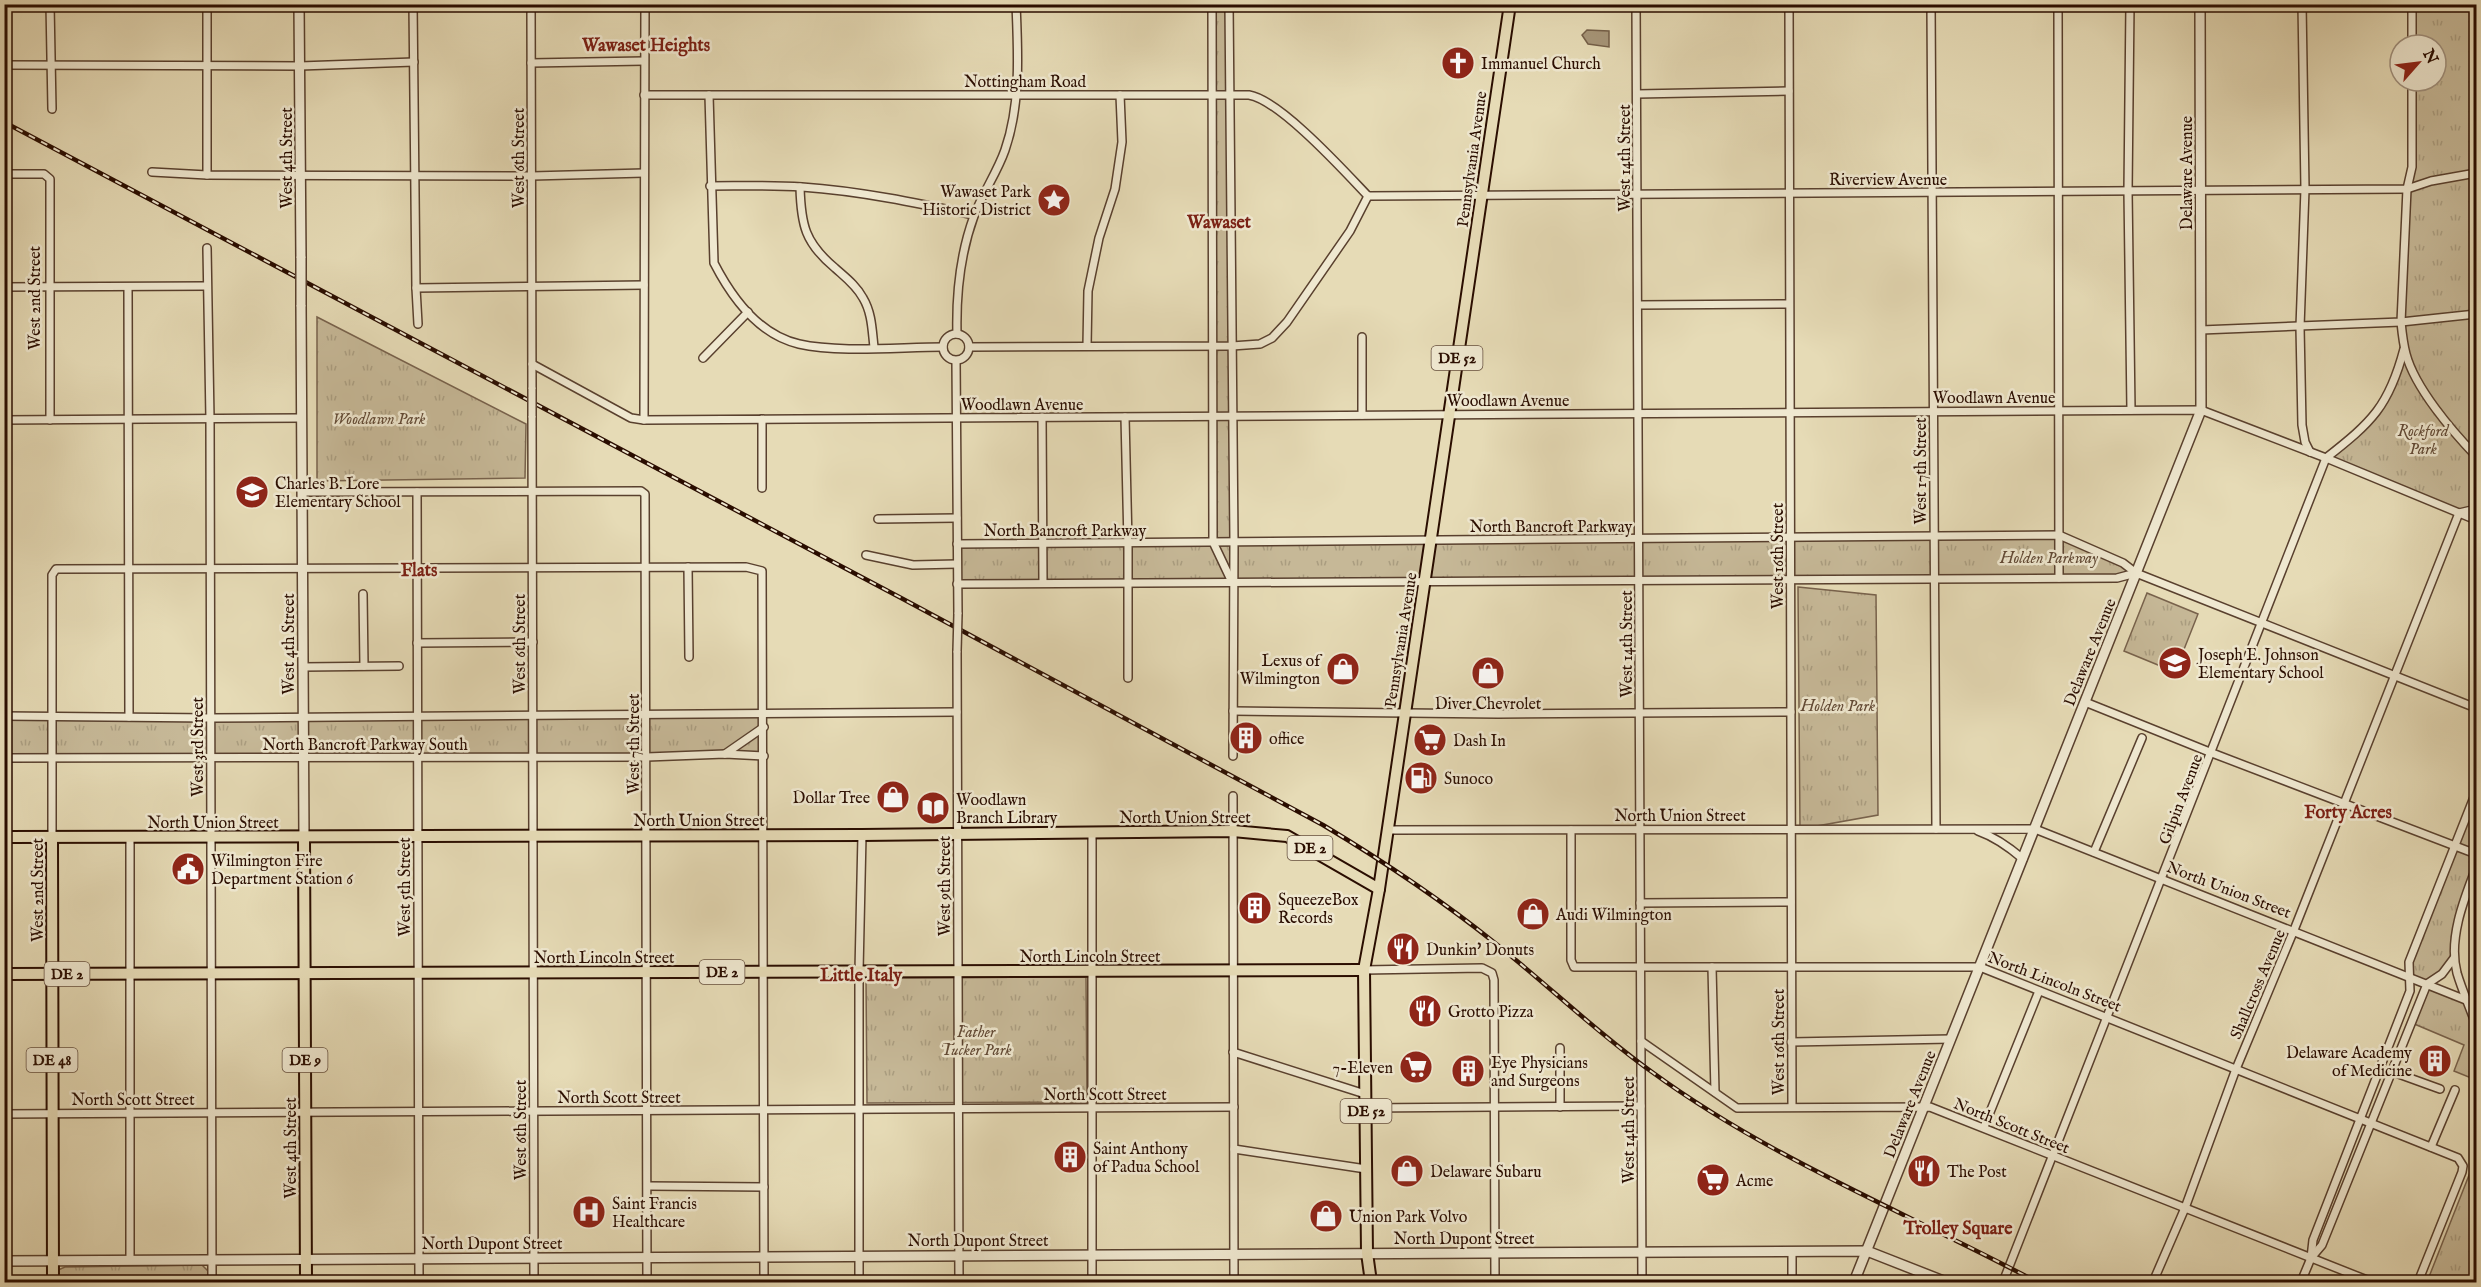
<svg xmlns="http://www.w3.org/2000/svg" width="2481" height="1287" font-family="'IM FELL English',serif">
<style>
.park{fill:url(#park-tufts);stroke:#78624c;stroke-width:1.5}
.water{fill:#a69578;stroke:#745f48;stroke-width:1.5}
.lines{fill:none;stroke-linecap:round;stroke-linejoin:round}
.minor-casing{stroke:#59402e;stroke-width:10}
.tertiary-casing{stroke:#59402e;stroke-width:12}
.primary-casing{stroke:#2a0d00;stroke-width:14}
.minor{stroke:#efe8d0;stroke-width:7}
.tertiary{stroke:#efe8d0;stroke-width:9}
.primary{stroke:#e6dbb6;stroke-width:10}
.rail-casing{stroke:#2a0d00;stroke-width:4.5}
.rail{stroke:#efe8d0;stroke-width:2;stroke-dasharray:7;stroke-linecap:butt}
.minor-bridge-casing{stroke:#59402e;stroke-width:10;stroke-linecap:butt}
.tertiary-bridge-casing{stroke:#59402e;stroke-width:12;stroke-linecap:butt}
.minor-bridge{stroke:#efe8d0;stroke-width:7}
.tertiary-bridge{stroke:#efe8d0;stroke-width:9}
.labels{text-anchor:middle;stroke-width:5;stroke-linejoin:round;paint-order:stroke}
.shield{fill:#efe8d0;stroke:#654f3e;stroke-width:1.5}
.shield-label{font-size:15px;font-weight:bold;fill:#2a0d00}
.poi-label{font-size:16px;fill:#2a0d00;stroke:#efe8d0;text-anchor:start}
.street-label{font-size:16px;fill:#2a0d00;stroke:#efe8d0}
.park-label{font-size:16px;font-style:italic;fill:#614935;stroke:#efe8d0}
.neighbourhood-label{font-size:18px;font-weight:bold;fill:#7a1f14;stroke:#efe8d0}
</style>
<defs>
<pattern id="park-tufts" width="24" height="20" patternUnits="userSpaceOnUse" patternTransform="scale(1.5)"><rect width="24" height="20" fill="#c6b897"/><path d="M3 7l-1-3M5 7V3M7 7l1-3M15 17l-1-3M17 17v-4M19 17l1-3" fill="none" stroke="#aa9d80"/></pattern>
</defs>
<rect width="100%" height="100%" fill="#e6dbb6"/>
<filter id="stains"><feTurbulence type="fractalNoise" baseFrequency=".00333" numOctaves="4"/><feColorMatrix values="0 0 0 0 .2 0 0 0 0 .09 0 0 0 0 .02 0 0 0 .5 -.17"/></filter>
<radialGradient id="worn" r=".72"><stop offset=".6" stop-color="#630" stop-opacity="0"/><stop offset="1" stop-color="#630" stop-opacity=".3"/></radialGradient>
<g class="park">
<polygon points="1229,4 1234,542 2059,535 2106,555 2136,573 2127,576 957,584 957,544 1213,542 1212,5"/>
<polygon points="2412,5 2476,5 2476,520 2326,458 2381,409 2404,347 2401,322 2411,179 2412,81 2436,81 2436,45 2412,45"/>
<polygon points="317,317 526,424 525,478 317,481"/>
<polygon points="1798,587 1876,595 1878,815 1800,829"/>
<polygon points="2147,593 2198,614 2175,672 2124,651"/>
<polygon points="764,714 764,756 5,758 4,716"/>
<polygon points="2476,792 2476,868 2460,916 2454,958 2428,984 2476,1004 2476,1080 2454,1071 2464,1045 2412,1023 2427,984 2409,976 2408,966"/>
<polygon points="1086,977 1087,1102 867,1103 866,978"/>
<polygon points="2476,1154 2476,1282 2427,1282 2473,1165"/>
<polygon points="202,1265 208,1271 207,1282 58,1282 58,1270 65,1267"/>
</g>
<polygon class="water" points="1587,30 1609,31 1609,47 1588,44 1582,35"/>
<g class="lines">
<defs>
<g id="minor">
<polyline points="50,4 52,109"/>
<polyline points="207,4 207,175"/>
<polyline points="413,4 416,288 418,324"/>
<polyline points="531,4 532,389"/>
<polyline points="1212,4 1213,542 1231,580"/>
<polyline points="1229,4 1234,542 1233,756"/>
<polyline points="1636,4 1642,1282"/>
<polyline points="1789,4 1792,1107"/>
<polyline points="1931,4 1936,829"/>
<polyline points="2058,4 2059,578"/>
<polyline points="2130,4 2128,191 2131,410"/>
<polyline points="2302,4 2305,189 2300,327 2302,425 2305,442 2310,452"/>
<polyline points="2412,4 2412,45"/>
<polyline points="531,63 644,61"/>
<polyline points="4,65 300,66 414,62"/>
<path d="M2412,81V167L2407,189L2401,322C2402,332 2403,343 2406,354C2415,388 2452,431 2476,456"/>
<polyline points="1637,94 1789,91"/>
<path d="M644,95H1249C1280,100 1345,172 1368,196"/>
<path d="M709,95L714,263C731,296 759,335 799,344C839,353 900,347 943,347"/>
<polyline points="152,172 207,175 532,176 644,173"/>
<polyline points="4,174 44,174 50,179 50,420"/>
<path d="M710,186C741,186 772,185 802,187C860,191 917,203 974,215"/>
<path d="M800,187C801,225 805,243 835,268C845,277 856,285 863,298C872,313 872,330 874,347"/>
<polyline points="1368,196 2407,189 2431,181 2476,173"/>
<polyline points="207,248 210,419 212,1282"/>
<polyline points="4,287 207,286"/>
<polyline points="128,288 129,717"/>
<polyline points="416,288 644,285"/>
<polyline points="1638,305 1789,304"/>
<polyline points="2201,330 2401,322 2476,314"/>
<circle cx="956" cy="347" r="13"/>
<path d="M957,334C956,294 960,254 974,216C982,194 997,173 1005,150C1021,104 1018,52 1016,4"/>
<polyline points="1362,337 1362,415"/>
<polyline points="1087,346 1088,291 1099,238 1115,189 1122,142 1120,95"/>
<polyline points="969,347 1232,346 1260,344 1272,338 1287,322 1350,231 1368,196"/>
<polyline points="703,358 748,312"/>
<polyline points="956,361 958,614"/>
<polyline points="532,364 631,418 644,420 2201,410 2326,458 2476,520"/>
<polyline points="532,416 534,1282"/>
<polyline points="1042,417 1043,583"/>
<polyline points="1125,417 1128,543 1128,678"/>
<polyline points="4,420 302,418"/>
<polyline points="644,420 645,4"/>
<path d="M2326,458C2372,422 2389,406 2404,349"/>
<polyline points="762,488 762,419"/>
<polyline points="302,492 641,491 645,494 647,1282"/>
<polyline points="417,492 419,1282"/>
<polyline points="878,519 957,518"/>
<polyline points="957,544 2059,535 2123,563 2136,573 2476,708"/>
<polyline points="866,555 913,565 957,564"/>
<polyline points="688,567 689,657"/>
<polyline points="957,584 2117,578 2136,573"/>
<polyline points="363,594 364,666"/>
<polyline points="417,643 533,642"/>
<polyline points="957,651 959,1282"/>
<polyline points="303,667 399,666"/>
<polyline points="2085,702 2212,753 2476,854"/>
<polyline points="1233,711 1498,714 1791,712"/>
<polyline points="4,716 211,718 957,712"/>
<polyline points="725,754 764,727"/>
<polyline points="4,758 647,757 725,754 764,756"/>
<polyline points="1233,796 1234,1282"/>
<polyline points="1388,830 2035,829 2476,1004"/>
<polyline points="1571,830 1571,960 1574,967 1980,967 2458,1158 2463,1166 2462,1172 2418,1282"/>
<path d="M1978,831C1995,837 2009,847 2023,859"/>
<polyline points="1092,832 1092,1282"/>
<polyline points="52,837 52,575 56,569 746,567 762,571 764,1282"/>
<polyline points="130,837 130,1260"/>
<polyline points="2094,852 2142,738"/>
<path d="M2476,868C2464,899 2448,939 2457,973C2462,990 2470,1008 2476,1025"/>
<polyline points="1640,903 1791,902"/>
<polyline points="1712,967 1715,1092"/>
<polyline points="1364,970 1482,968 1492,973 1494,980 1495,1282"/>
<polyline points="1641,1041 1737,1108 1930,1107 2372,1282"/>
<polyline points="1791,1042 1951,1039"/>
<polyline points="1233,1052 1365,1094"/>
<polyline points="2393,1072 2440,1089"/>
<polyline points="1560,1107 1560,1048"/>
<polyline points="1366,1108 1641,1106"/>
<polyline points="4,1114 1234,1107"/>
<polyline points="1984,1127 2039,991"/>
<polyline points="2431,1147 2455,1090"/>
<polyline points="1234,1149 1366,1169"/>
<polyline points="648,1186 764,1187"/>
<polyline points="2311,1258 2322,1245 2427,984 2442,974 2454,958"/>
<polyline points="859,1282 859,971 862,835"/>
<polyline points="1792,1282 1792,1251"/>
<polyline points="2003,1282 2326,458"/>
<polyline points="2153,1282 2185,1208 2236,1069 2294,930 2459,513 2476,509"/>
<polyline points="2301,1282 2311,1258 2313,1240 2410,991 2409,962 2476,792"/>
</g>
<g id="tertiary">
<polyline points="299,4 301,258"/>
<polyline points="301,305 304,838"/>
<polyline points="4,1261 1867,1251 1946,1282"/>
<polyline points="1854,1282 2201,410 2200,4"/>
</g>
<g id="primary">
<polyline points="4,837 862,835 1233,831 1287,836 1379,889"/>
<polyline points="52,837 53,1282"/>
<polyline points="304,838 306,1282"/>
<polyline points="4,974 1364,970"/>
<polyline points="1371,1282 1367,1253 1364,970 1379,889 1510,4"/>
</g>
</defs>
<use href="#minor" class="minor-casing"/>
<use href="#tertiary" class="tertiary-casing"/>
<use href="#primary" class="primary-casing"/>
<use href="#minor" class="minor"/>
<use href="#tertiary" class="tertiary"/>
<use href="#primary" class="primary"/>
<defs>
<path id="rail" d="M4,122L903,599L1323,825C1383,861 1440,899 1495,943C1548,985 1597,1033 1652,1072C1771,1159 1908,1213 2037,1282"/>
</defs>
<use href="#rail" class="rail-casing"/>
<use href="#rail" class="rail"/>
<defs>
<g id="minor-bridge">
<polyline points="532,416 532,389"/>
<polyline points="957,651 958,614"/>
</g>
<polyline id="tertiary-bridge" points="301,305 301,258"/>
</defs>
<use href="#minor-bridge" class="minor-bridge-casing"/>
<use href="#tertiary-bridge" class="tertiary-bridge-casing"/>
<use href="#minor-bridge" class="minor-bridge"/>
<use href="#tertiary-bridge" class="tertiary-bridge"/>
</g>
<defs>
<symbol id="church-disc" viewBox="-11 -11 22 22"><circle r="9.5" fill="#8f2418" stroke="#efe8d0"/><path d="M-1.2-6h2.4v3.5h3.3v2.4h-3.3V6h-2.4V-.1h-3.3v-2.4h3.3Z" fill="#fff"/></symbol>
<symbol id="sight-disc" viewBox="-11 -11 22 22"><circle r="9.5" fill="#8f2418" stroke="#efe8d0"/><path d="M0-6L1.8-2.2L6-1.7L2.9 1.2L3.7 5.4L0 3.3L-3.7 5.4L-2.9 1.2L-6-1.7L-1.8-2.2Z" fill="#fff"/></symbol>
<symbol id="school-disc" viewBox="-11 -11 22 22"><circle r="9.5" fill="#8f2418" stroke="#efe8d0"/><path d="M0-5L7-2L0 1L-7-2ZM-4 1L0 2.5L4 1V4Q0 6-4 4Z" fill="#fff"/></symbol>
<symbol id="shop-disc" viewBox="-11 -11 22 22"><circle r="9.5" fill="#8f2418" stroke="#efe8d0"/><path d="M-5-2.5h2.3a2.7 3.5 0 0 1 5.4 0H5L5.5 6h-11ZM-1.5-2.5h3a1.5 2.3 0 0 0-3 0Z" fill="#fff"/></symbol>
<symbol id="building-disc" viewBox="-11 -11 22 22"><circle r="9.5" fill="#8f2418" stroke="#efe8d0"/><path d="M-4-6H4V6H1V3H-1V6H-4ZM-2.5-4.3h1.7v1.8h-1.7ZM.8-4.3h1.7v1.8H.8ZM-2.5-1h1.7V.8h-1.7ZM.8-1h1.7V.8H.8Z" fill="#fff"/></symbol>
<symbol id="supermarket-disc" viewBox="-11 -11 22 22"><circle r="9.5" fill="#8f2418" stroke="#efe8d0"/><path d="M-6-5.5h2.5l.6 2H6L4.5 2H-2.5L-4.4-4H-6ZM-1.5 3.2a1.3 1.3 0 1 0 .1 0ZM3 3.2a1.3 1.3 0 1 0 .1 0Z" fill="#fff"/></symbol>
<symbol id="fuel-disc" viewBox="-11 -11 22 22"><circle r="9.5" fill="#8f2418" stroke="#efe8d0"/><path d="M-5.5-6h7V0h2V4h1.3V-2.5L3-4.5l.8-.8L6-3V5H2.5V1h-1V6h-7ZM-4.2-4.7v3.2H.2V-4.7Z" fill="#fff"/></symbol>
<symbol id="library-disc" viewBox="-11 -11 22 22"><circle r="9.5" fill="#8f2418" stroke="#efe8d0"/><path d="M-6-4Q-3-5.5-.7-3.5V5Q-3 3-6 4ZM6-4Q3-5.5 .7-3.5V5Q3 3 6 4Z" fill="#fff"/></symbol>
<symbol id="civic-disc" viewBox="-11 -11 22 22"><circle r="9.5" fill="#8f2418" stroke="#efe8d0"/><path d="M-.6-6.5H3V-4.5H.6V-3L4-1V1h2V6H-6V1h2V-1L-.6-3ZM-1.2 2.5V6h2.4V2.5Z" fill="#fff"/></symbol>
<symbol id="restaurant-disc" viewBox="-11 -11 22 22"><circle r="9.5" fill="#8f2418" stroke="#efe8d0"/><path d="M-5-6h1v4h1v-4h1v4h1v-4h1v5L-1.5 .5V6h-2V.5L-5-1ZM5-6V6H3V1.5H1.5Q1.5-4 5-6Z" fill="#fff"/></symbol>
<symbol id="hospital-disc" viewBox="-11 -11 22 22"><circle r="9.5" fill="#8f2418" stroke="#efe8d0"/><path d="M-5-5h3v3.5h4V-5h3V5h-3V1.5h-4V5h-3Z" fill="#fff"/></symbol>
</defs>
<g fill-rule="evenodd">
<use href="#church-disc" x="1439" y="44" width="38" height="38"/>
<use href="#sight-disc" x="1035" y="181" width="38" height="38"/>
<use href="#school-disc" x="233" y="473" width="38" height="38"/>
<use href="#school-disc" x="2156" y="644" width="38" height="38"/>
<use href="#shop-disc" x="1324" y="650" width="38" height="38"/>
<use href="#shop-disc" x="1469" y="654" width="38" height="38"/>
<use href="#building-disc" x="1227" y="719" width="38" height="38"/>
<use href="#supermarket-disc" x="1411" y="721" width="38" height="38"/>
<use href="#fuel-disc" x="1402" y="759" width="38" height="38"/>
<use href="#shop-disc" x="874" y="778" width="38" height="38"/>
<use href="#library-disc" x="914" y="789" width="38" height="38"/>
<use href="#civic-disc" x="169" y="850" width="38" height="38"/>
<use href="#building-disc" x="1236" y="889" width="38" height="38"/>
<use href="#shop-disc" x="1514" y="895" width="38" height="38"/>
<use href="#restaurant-disc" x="1384" y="930" width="38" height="38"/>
<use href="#restaurant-disc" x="1406" y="992" width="38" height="38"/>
<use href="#building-disc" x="2416" y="1042" width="38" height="38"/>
<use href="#supermarket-disc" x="1397" y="1048" width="38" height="38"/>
<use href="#building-disc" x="1449" y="1052" width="38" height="38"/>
<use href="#building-disc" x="1051" y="1138" width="38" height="38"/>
<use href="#shop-disc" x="1388" y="1152" width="38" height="38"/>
<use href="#restaurant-disc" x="1905" y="1152" width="38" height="38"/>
<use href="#supermarket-disc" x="1694" y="1161" width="38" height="38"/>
<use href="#hospital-disc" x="570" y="1193" width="38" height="38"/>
<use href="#shop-disc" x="1307" y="1197" width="38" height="38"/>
</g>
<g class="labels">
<g class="shield">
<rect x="1431.5" y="346" width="51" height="24" rx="4.5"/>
<rect x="1287.5" y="836" width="45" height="24" rx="4.5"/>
<rect x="699.5" y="960" width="45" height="24" rx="4.5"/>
<rect x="44.5" y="962" width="45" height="24" rx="4.5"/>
<rect x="26.5" y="1048" width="51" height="24" rx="4.5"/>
<rect x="282.5" y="1048" width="45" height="24" rx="4.5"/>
<rect x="1340.5" y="1099" width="51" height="24" rx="4.5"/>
</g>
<g class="shield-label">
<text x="1457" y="363">DE 52</text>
<text x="1310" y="853">DE 2</text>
<text x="722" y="977">DE 2</text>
<text x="67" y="979">DE 2</text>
<text x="52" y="1065">DE 48</text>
<text x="305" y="1065">DE 9</text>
<text x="1366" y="1116">DE 52</text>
</g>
<g class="poi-label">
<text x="1481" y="69">Immanuel Church</text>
<text x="1031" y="197" text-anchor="end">Wawaset Park<tspan x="1031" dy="18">Historic District</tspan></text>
<text x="275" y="489">Charles B. Lore<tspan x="275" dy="18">Elementary School</tspan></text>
<text x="2198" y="660">Joseph E. Johnson<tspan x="2198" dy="18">Elementary School</tspan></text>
<text x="1320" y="666" text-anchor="end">Lexus of<tspan x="1320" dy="18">Wilmington</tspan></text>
<text x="1488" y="709" text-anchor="middle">Diver Chevrolet</text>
<text x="1269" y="744">office</text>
<text x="1453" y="746">Dash In</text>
<text x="1444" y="784">Sunoco</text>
<text x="870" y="803" text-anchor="end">Dollar Tree</text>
<text x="956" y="805">Woodlawn<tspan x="956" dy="18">Branch Library</tspan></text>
<text x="211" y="866">Wilmington Fire<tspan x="211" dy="18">Department Station 6</tspan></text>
<text x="1278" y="905">SqueezeBox<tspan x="1278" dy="18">Records</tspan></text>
<text x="1556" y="920">Audi Wilmington</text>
<text x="1426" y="955">Dunkin' Donuts</text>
<text x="1448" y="1017">Grotto Pizza</text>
<text x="2412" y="1058" text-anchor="end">Delaware Academy<tspan x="2412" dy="18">of Medicine</tspan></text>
<text x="1491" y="1068">Eye Physicians<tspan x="1491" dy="18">and Surgeons</tspan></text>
<text x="1393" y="1073" text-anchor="end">7-Eleven</text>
<text x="1093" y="1154">Saint Anthony<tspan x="1093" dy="18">of Padua School</tspan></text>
<text x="1430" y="1177">Delaware Subaru</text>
<text x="1947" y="1177">The Post</text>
<text x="1736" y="1186">Acme</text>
<text x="612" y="1209">Saint Francis<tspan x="612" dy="18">Healthcare</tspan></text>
<text x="1349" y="1222">Union Park Volvo</text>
</g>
<g class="street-label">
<text x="1025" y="87">Nottingham Road</text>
<text transform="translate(286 158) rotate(-90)" y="6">West 4th Street</text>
<text transform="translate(518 158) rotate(-90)" y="6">West 6th Street</text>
<text transform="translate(1624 158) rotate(-90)" y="6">West 14th Street</text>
<text transform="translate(1471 159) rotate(-82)" y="6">Pennsylvania Avenue</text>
<text transform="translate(2186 173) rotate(-90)" y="6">Delaware Avenue</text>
<text x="1888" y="185">Riverview Avenue</text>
<text transform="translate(34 298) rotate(-90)" y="6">West 2nd Street</text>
<text x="1994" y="403">Woodlawn Avenue</text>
<text x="1508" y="406">Woodlawn Avenue</text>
<text x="1022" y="410">Woodlawn Avenue</text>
<text transform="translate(1920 471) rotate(-90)" y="6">West 17th Street</text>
<text x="1551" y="532">North Bancroft Parkway</text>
<text x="1065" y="536">North Bancroft Parkway</text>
<text transform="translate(1777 556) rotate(-90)" y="6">West 16th Street</text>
<text transform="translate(1400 640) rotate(-81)" y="6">Pennsylvania Avenue</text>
<text transform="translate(288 644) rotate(-90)" y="6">West 4th Street</text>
<text transform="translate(519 644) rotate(-90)" y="6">West 6th Street</text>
<text transform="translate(1626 644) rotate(-90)" y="6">West 14th Street</text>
<text transform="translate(2089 652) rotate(-68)" y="6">Delaware Avenue</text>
<text x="365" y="750">North Bancroft Parkway South</text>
<text transform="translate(633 744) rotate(-90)" y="6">West 7th Street</text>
<text transform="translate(197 747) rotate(-90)" y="6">West 3rd Street</text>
<text transform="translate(2180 799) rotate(-69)" y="6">Gilpin Avenue</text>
<text x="1680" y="821">North Union Street</text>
<text x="1185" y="823">North Union Street</text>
<text x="699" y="826">North Union Street</text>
<text x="213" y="828">North Union Street</text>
<text transform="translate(944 886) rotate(-90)" y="6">West 9th Street</text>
<text transform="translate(404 887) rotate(-90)" y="6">West 5th Street</text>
<text transform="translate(2229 889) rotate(21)" y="6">North Union Street</text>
<text transform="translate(37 890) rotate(-90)" y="6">West 2nd Street</text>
<text x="1090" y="962">North Lincoln Street</text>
<text x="604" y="963">North Lincoln Street</text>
<text transform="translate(2055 981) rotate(21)" y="6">North Lincoln Street</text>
<text transform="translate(2257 984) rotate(-67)" y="6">Shallcross Avenue</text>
<text transform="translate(1778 1042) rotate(-90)" y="6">West 16th Street</text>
<text x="1105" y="1100">North Scott Street</text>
<text x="619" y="1103">North Scott Street</text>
<text x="133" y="1105">North Scott Street</text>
<text transform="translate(1909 1104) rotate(-68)" y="6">Delaware Avenue</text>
<text transform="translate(2012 1125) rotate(22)" y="6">North Scott Street</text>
<text transform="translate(520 1130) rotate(-90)" y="6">West 6th Street</text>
<text transform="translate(1628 1130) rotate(-90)" y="6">West 14th Street</text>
<text transform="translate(290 1148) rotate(-90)" y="6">West 4th Street</text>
<text x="1464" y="1244">North Dupont Street</text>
<text x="978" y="1246">North Dupont Street</text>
<text x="492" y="1249">North Dupont Street</text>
</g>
<g class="park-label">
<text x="379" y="424">Woodlawn Park</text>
<text x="2423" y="436">Rockford<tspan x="2423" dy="18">Park</tspan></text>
<text x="2049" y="563">Holden Parkway</text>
<text x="1838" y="711">Holden Park</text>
<text x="976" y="1037">Father<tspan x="976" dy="18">Tucker Park</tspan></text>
</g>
<g class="neighbourhood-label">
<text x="646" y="51">Wawaset Heights</text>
<text x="1219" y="228">Wawaset</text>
<text x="419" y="576">Flats</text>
<text x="2348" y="818">Forty Acres</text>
<text x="861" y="981">Little Italy</text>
<text x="1958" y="1234">Trolley Square</text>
</g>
</g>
<rect width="2481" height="1287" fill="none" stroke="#e6dbb6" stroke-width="24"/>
<rect x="6" y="6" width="2469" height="1275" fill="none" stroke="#2a0d00" stroke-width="3"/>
<rect x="12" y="12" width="2457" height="1263" fill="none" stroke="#2a0d00" stroke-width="1.5"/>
<g transform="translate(2418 63) rotate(62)"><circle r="28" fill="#efe8d0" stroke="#a0907d" stroke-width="1.5"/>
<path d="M0-4.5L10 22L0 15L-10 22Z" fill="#8f2418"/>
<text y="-9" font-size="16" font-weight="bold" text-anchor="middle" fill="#2a0d00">N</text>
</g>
<rect width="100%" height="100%" filter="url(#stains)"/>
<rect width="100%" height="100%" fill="url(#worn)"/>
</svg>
